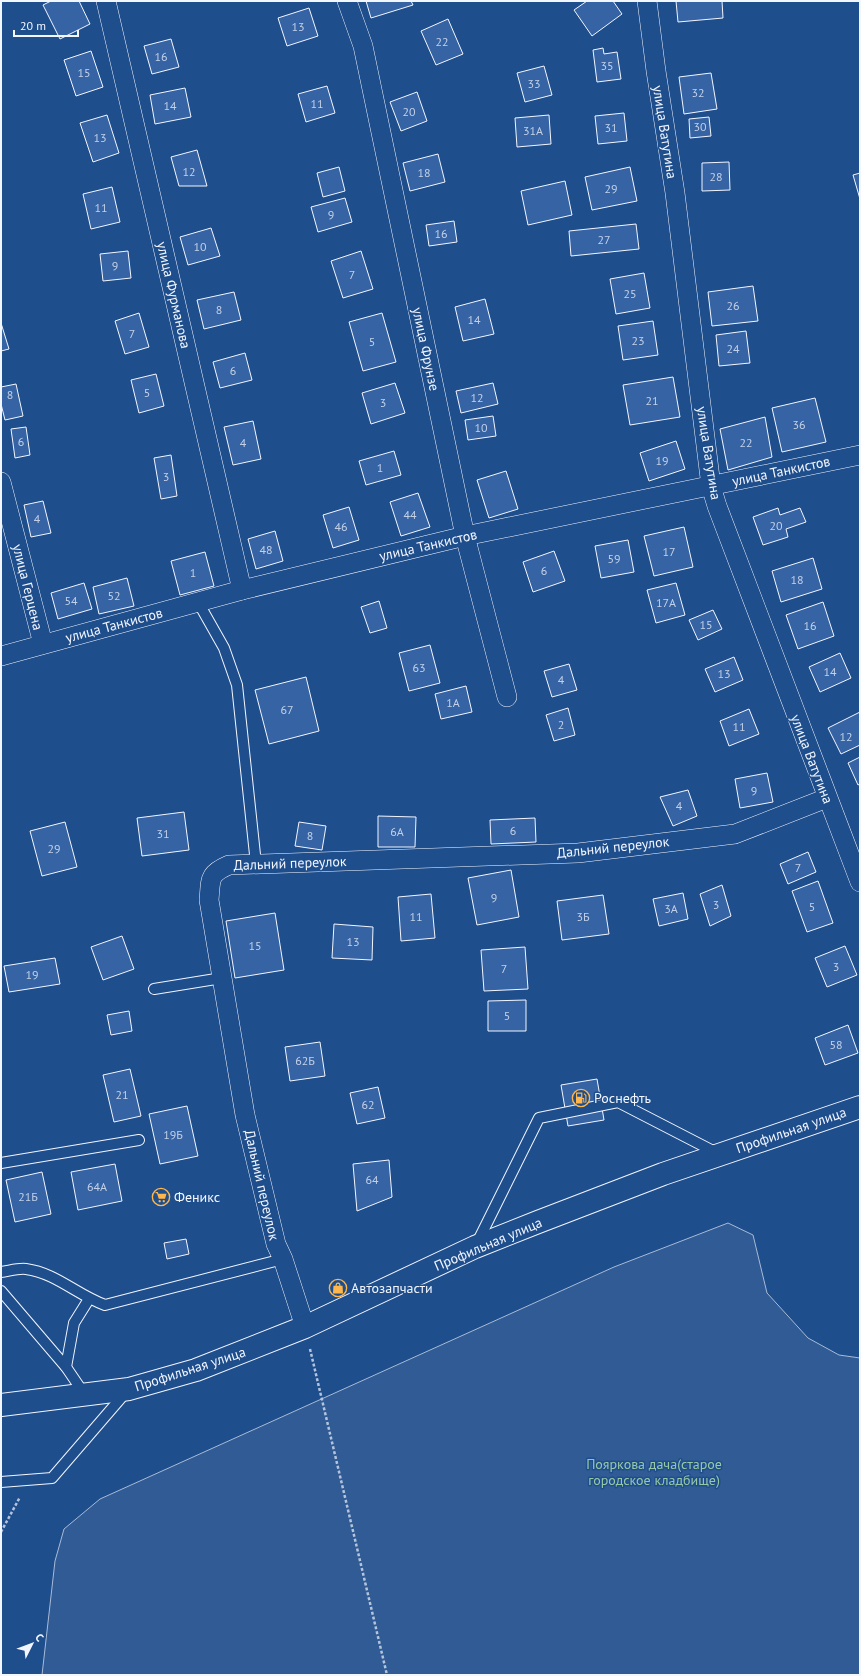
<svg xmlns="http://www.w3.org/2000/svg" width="861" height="1676" font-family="'PT Sans',sans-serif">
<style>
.built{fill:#305b95;stroke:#a8bbd7}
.building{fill:#3563a3;stroke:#f2f6ff}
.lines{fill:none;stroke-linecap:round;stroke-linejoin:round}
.service-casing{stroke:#f2f6ff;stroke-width:12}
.minor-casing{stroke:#f2f6ff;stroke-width:20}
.primary-casing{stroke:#f2f6ff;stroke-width:24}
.path{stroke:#b3c4dc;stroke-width:2.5;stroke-dasharray:3 2;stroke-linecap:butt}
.service{stroke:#1f4e8c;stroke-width:10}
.minor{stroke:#1f4e8c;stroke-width:19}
.primary{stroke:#1f4e8c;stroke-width:22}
.labels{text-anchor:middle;stroke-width:3;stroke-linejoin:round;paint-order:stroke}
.number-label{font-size:12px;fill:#c3d1e8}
.street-label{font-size:14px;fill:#f2f6ff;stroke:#1f4e8c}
.poi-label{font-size:14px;fill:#f2f6ff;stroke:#1f4e8c;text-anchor:start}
.park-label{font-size:14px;fill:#97c8a6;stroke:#1f4e8c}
</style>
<rect width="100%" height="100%" fill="#1f4e8c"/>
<polygon class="built" points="728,1223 753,1235 767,1293 808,1338 839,1355 860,1358 860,1675 42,1675 55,1561 64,1529 100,1499 614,1267"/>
<g class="building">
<polygon points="51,1 79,1 90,24 60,39 43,5"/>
<polygon points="366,1 411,1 413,5 371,18"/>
<polygon points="587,1 613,1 622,14 592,36 574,10"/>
<polygon points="676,1 722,1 723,18 678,22"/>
<polygon points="309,8 318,36 287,46 278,18"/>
<polygon points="448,19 463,54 436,65 421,31"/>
<polygon points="171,39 179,67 152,74 144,46"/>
<polygon points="603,48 604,54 617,52 621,79 597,82 593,50"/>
<polygon points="91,51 103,87 76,96 64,60"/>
<polygon points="544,66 552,95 525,102 517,73"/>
<polygon points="711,73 717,109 684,114 679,77"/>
<polygon points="327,86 335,113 306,122 298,94"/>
<polygon points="185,88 191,117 155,124 150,95"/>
<polygon points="417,92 427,121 401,131 390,102"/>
<polygon points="624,113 627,141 598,144 595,116"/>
<polygon points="107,115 119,153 93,162 80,123"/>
<polygon points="549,115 551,144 517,147 515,118"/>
<polygon points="709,117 711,136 690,138 689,119"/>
<polygon points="197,150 207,186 179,186 171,157"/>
<polygon points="438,154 445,182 410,191 403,163"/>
<polygon points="729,162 730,190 702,191 702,163"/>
<polygon points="339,167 345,191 323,197 317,173"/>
<polygon points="630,167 637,201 592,210 585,177"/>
<polygon points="860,173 860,199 853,175"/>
<polygon points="565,181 572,215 528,225 521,191"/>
<polygon points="112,187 120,222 91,229 83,194"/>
<polygon points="345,198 352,222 318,232 311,207"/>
<polygon points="454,221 457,242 429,246 426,225"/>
<polygon points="636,224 639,249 571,256 569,231"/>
<polygon points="211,228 220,256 188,265 180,237"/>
<polygon points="128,251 131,278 103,281 100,254"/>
<polygon points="361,251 373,289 343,298 331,261"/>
<polygon points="644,273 650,308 616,314 610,279"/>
<polygon points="753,286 758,321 712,326 708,292"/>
<polygon points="234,292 241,320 204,329 197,300"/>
<polygon points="485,299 494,334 463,341 455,307"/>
<polygon points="139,313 149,347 125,354 115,321"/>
<polygon points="382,313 396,362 363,371 349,322"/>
<polygon points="653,321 658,355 623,360 618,326"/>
<polygon points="1,323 9,349 1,351"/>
<polygon points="746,331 750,363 719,366 716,335"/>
<polygon points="245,353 252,380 220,388 213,362"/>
<polygon points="156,374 164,406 139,413 131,380"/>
<polygon points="673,377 680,417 630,425 623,385"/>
<polygon points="395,383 405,413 371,424 362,393"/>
<polygon points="493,383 498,404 461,413 456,391"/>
<polygon points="16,384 23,416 5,420 1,404 1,387"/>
<polygon points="815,398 826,442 782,452 772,408"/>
<polygon points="493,416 496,436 468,440 465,420"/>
<polygon points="765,417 772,457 728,470 720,429"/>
<polygon points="253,421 261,459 233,465 224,427"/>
<polygon points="26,427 30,455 15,458 11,429"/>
<polygon points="676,441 685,469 649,481 640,453"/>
<polygon points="394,451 401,475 366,485 359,461"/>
<polygon points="171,455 177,496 161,499 154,458"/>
<polygon points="506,471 518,509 489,518 477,480"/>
<polygon points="418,493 430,527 401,536 390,502"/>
<polygon points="43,501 51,533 31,537 24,505"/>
<polygon points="349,507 359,540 333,548 323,515"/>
<polygon points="778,508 780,515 800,508 806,522 786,529 788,537 763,545 753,517"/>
<polygon points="684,527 693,567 654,576 644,536"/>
<polygon points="275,531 283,561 256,569 248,539"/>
<polygon points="628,540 634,572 601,578 595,546"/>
<polygon points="554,551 565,581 533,592 523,562"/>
<polygon points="205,552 214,586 180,595 171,561"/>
<polygon points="813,558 822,589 781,602 772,571"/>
<polygon points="127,578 134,606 99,614 93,587"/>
<polygon points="84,583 92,609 58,619 51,593"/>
<polygon points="676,583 685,615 656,623 647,590"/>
<polygon points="379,601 387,628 370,633 361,607"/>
<polygon points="823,602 834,636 798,649 786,615"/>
<polygon points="713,610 722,629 698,640 689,620"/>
<polygon points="430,645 440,683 409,691 399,653"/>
<polygon points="840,653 851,678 820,692 809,667"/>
<polygon points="734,657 743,680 715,692 705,669"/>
<polygon points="569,664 577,690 552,697 544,671"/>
<polygon points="306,677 319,731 269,744 255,690"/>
<polygon points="466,686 472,712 441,719 435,694"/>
<polygon points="568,708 575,735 554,741 546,715"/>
<polygon points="749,709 759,734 729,746 720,721"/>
<polygon points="860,712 860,745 841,754 828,728"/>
<polygon points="860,757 860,784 858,785 848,763"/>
<polygon points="767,773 773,802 740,808 735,779"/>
<polygon points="688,790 697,816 673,826 660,797"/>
<polygon points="184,812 189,850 142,856 137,818"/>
<polygon points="378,816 416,817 415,847 378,847"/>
<polygon points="535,818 536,842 491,844 490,820"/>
<polygon points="65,822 77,867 42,876 30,831"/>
<polygon points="299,822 326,826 322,850 295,846"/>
<polygon points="808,852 816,872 788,884 780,864"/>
<polygon points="511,870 519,917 477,925 468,878"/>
<polygon points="818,881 833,923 807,932 792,891"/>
<polygon points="722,885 731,916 710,926 700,894"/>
<polygon points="683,893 688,919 659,926 653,899"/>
<polygon points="431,894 435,938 401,941 398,897"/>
<polygon points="603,895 609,934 562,940 557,901"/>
<polygon points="275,913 284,970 235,978 226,921"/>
<polygon points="334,924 373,927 372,960 332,958"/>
<polygon points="122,936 134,969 103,980 91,947"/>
<polygon points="845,946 857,975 827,987 815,958"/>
<polygon points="525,947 528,989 484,991 481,950"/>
<polygon points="55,958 60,984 9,992 4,966"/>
<polygon points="526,1000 526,1031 488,1031 488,1001"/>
<polygon points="129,1011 132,1031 111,1035 107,1015"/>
<polygon points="848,1025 858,1053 825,1065 815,1038"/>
<polygon points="320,1042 325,1076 290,1081 285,1047"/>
<polygon points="130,1069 141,1116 114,1122 103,1075"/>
<polygon points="597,1079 604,1120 568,1126 561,1085"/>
<polygon points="378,1087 385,1118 357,1124 350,1093"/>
<polygon points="187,1106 198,1156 160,1164 149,1114"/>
<polygon points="389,1160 392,1197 357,1211 353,1164"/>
<polygon points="115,1164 122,1201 78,1210 71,1172"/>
<polygon points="42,1172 51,1214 15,1222 6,1180"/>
<polygon points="186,1239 189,1254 167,1259 164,1243"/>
</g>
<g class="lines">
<defs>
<g id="service">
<polyline points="198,602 224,648 237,685 256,864"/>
<polyline points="154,989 222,978"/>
<polyline points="1,1163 139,1140"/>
<polyline points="477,1243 539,1118 618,1102 717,1153"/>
<path d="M1,1272C9,1271 18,1268 26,1269C56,1273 77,1295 105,1305L283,1259"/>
<polyline points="1,1291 66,1367 85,1395"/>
<polyline points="66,1367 74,1323 89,1299"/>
<polyline points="1,1482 52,1478 127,1391"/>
</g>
<g id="minor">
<polyline points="106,1 242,590"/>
<polyline points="347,1 363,46 465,536 507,697"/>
<polyline points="647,1 656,71 675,193 711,486 717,506 860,882"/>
<polyline points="1,482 43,644"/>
<polyline points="1,656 242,590 465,536 860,455"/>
<path d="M305,1327L283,1259L276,1244L245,1115L209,900C211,879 208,874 229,865L578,853L735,834L827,798"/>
</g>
<polyline id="primary" points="1,1405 129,1389 196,1370 305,1327 475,1247 538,1222 663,1174 860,1107"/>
</defs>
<use href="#service" class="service-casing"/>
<use href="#minor" class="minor-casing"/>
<use href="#primary" class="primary-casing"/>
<g class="path">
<polyline points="310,1349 387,1675"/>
<polyline points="1,1532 20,1497"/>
</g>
<use href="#service" class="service"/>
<use href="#minor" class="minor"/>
<use href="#primary" class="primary"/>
</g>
<defs>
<symbol id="fuel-ring" viewBox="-11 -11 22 22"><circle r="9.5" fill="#1f4e8c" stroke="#ffb74d" stroke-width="1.5"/><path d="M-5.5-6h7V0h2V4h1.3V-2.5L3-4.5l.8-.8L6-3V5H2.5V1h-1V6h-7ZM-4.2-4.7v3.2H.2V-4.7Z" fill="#ffb74d"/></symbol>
<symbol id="supermarket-ring" viewBox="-11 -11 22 22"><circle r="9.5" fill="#1f4e8c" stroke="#ffb74d" stroke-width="1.5"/><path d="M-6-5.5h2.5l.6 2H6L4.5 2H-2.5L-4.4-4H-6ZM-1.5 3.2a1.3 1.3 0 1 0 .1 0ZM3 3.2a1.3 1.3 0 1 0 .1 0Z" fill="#ffb74d"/></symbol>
<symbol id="shop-ring" viewBox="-11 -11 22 22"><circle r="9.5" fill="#1f4e8c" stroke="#ffb74d" stroke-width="1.5"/><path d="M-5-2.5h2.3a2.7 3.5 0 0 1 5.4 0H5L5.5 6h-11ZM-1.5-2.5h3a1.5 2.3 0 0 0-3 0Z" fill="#ffb74d"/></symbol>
</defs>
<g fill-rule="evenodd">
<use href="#fuel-ring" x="571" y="1088" width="20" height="20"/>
<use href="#supermarket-ring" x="151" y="1187" width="20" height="20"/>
<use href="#shop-ring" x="328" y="1278" width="20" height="20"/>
</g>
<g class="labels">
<g class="number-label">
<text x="298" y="31">13</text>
<text x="442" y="46">22</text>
<text x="161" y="61">16</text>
<text x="607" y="70">35</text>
<text x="84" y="77">15</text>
<text x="534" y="88">33</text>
<text x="698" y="97">32</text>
<text x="317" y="108">11</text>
<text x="170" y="110">14</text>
<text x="409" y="116">20</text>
<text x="700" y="131">30</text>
<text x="611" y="132">31</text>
<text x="533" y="135">31А</text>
<text x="100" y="142">13</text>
<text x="189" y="176">12</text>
<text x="424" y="177">18</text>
<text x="716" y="181">28</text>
<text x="611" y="193">29</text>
<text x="101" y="212">11</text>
<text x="331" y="219">9</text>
<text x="441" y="238">16</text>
<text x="604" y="244">27</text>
<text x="200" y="251">10</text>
<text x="115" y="270">9</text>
<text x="352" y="279">7</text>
<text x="630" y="298">25</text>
<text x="733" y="310">26</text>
<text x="219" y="314">8</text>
<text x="474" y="324">14</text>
<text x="132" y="338">7</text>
<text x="638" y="345">23</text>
<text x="372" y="346">5</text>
<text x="733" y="353">24</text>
<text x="233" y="375">6</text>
<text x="147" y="397">5</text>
<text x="10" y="399">8</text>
<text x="477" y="402">12</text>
<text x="652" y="405">21</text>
<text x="383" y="407">3</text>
<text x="799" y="429">36</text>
<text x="481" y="432">10</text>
<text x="21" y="446">6</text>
<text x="243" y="447">4</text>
<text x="746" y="447">22</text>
<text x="662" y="465">19</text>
<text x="380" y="472">1</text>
<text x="166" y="481">3</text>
<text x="410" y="519">44</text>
<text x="37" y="523">4</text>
<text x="776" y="530">20</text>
<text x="341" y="531">46</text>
<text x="266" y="554">48</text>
<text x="669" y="556">17</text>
<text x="614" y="563">59</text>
<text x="544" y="575">6</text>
<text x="193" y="577">1</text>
<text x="797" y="584">18</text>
<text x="114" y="600">52</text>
<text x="71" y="605">54</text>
<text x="666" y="607">17А</text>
<text x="706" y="629">15</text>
<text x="810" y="630">16</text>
<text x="419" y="672">63</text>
<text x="830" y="676">14</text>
<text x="724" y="678">13</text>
<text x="561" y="684">4</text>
<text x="453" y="707">1А</text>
<text x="287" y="714">67</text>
<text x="561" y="729">2</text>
<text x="739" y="731">11</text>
<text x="846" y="741">12</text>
<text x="754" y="795">9</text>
<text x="679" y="810">4</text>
<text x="513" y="835">6</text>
<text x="397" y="836">6А</text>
<text x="163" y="838">31</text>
<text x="310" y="840">8</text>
<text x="54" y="853">29</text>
<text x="798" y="872">7</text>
<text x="494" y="902">9</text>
<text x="716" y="909">3</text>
<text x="812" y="911">5</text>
<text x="671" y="913">3А</text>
<text x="416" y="921">11</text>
<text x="583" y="921">3Б</text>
<text x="353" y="946">13</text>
<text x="255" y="950">15</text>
<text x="836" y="971">3</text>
<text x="504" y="973">7</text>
<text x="32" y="979">19</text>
<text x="507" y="1020">5</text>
<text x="836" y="1049">58</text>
<text x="305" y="1065">62Б</text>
<text x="122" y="1099">21</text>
<text x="368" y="1109">62</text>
<text x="173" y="1139">19Б</text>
<text x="372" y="1184">64</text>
<text x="97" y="1191">64А</text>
<text x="28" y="1201">21Б</text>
</g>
<g class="street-label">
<text transform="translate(665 132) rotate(81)" y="5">улица Ватутина</text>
<text transform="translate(174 295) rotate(77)" y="5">улица Фурманова</text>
<text transform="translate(426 349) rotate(78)" y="5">улица Фрунзе</text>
<text transform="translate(709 453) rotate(81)" y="5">улица Ватутина</text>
<text transform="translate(781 471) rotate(-12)" y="5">улица Танкистов</text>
<text transform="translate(428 545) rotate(-13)" y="5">улица Танкистов</text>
<text transform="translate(28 587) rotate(76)" y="5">улица Герцена</text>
<text transform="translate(114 625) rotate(-15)" y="5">улица Танкистов</text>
<text transform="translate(812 759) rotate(69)" y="5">улица Ватутина</text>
<text transform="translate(613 847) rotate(-6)" y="5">Дальний переулок</text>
<text transform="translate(290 863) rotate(-2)" y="5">Дальний переулок</text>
<text transform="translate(791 1130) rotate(-19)" y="5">Профильная улица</text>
<text transform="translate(262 1185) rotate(77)" y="5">Дальний переулок</text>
<text transform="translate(488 1244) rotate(-23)" y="5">Профильная улица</text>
<text transform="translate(190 1369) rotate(-18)" y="5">Профильная улица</text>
</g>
<g class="poi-label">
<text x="594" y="1103">Роснефть</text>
<text x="174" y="1202">Феникс</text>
<text x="351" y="1293">Автозапчасти</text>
</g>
<g class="park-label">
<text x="654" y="1469">Пояркова дача(старое<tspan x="654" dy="16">городское кладбище)</tspan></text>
</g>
</g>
<rect width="861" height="1676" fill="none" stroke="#f2f6ff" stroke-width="4"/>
<g transform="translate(32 1644) rotate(48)" stroke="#1f4e8c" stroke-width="3" paint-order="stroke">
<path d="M0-3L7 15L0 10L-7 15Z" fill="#f2f6ff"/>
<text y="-6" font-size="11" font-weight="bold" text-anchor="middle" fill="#f2f6ff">С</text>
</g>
<path d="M14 30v6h64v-6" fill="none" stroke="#f2f6ff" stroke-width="2"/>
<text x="20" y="30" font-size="12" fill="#f2f6ff" stroke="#1f4e8c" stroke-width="3" paint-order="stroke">20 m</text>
</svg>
